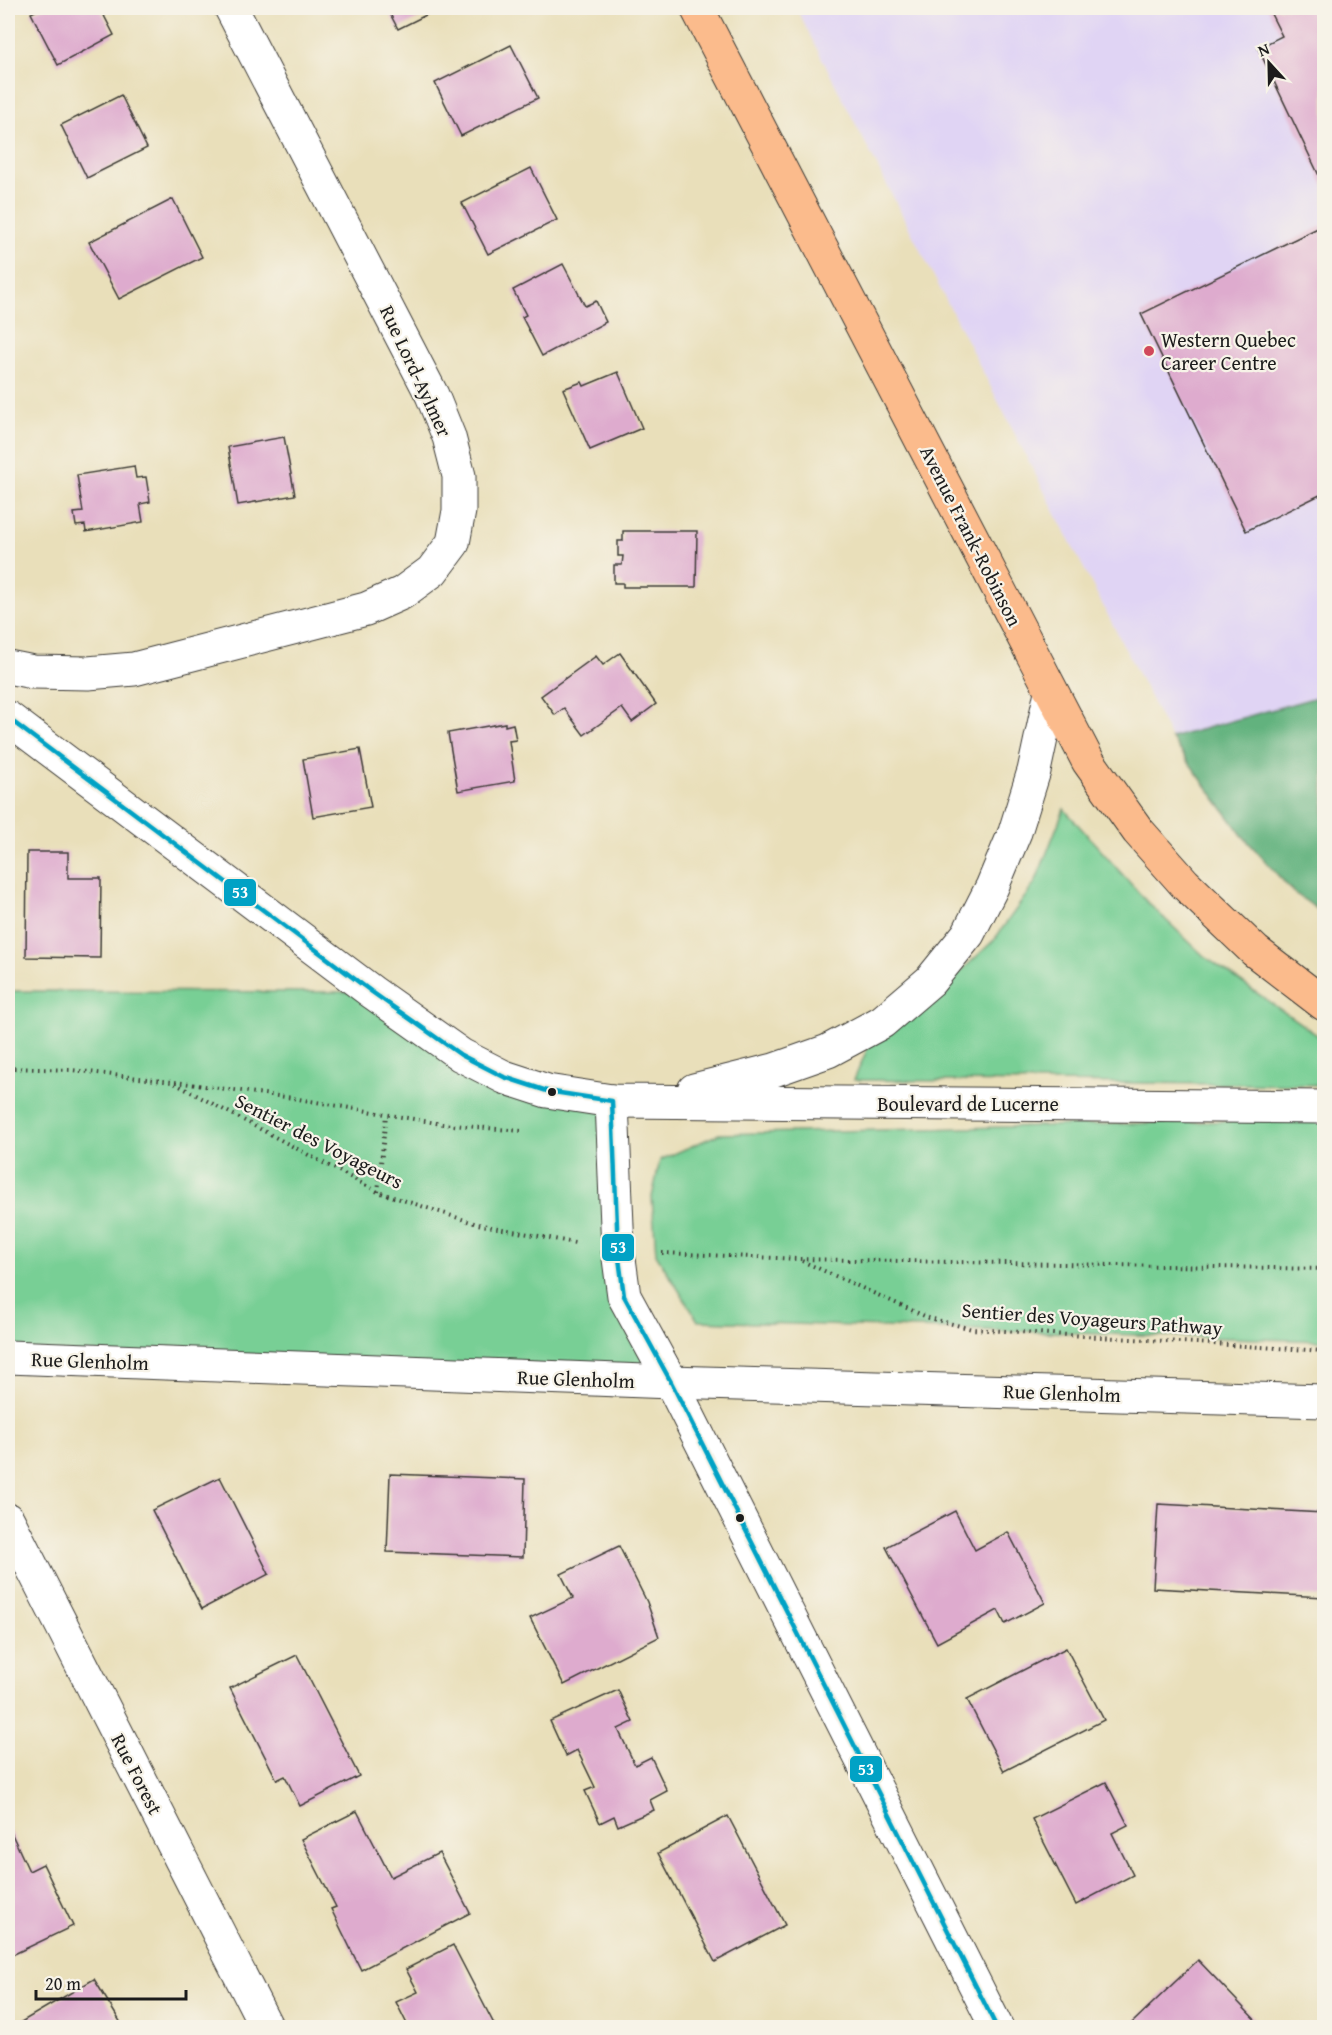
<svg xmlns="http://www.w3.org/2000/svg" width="1332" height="2035" font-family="'Gentium Book Plus',serif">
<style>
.built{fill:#e0d4f4}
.green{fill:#78cf95;stroke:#4a7658;stroke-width:1.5}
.forest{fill:#62b27e;stroke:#3f674d;stroke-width:1.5}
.building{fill:#deabce}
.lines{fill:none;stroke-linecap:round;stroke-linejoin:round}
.minor-casing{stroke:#3b3934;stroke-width:35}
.major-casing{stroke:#3b3934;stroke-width:35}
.path{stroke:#3b3934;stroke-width:4;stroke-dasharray:1.5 4.5;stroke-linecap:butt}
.minor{stroke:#fff;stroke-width:33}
.major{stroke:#fbbb8c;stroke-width:33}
.bus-1-casing{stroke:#f7f3e8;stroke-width:9}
.bus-1{stroke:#01a2c5;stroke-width:4.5}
.poi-dot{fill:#d1495b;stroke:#f7f3e8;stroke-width:2}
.bus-dot{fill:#1c1c1c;stroke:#f7f3e8;stroke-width:2}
.labels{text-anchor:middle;stroke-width:4.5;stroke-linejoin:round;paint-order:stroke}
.poi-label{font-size:20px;fill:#1c1c1c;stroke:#f7f3e8;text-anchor:start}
.street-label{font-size:20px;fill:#1c1c1c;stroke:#f7f3e8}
.line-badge{stroke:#f7f3e8;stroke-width:2}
.badge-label{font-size:16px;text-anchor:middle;font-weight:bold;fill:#fff}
</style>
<rect width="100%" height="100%" fill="#f7f3e8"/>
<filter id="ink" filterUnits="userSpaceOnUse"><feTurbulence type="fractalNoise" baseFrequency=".0167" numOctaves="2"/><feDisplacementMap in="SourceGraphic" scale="12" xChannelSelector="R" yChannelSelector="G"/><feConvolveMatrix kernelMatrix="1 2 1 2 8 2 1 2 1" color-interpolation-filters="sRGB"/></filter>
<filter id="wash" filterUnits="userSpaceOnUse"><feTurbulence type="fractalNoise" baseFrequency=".008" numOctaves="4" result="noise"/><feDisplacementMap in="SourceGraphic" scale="24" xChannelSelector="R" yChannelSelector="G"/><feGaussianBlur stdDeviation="1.35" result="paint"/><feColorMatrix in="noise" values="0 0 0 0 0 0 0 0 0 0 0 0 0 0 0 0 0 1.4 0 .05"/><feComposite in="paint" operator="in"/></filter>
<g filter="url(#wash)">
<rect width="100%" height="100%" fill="#e9dfba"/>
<polygon class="built" points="796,8 1324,8 1324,695 1171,738"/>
<g class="green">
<polygon points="1064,809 1147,902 1204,956 1324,1040 1324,1085 854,1080 874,1033 940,991 994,940 1035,883"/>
<polygon points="8,991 372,992 461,1055 612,1101 618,1251 671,1382 8,1357"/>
<polygon points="1324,1119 1324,1341 698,1321 656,1254 652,1197 660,1160 719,1134"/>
</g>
<polygon class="forest" points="1324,695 1324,914 1292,891 1242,835 1171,738"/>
<g id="blocks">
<g class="building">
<polygon points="41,8 100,8 114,35 58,65 31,13"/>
<polygon points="387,8 440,8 398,29"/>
<polygon points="1268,8 1324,8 1324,186 1258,48 1282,36"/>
<polygon points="511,45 538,98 461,136 435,83"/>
<polygon points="121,95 147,148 87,178 61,125"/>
<polygon points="531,168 557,220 488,254 462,203"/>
<polygon points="173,199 202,257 119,299 89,242"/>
<polygon points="1324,225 1324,493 1246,531 1141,314"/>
<polygon points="563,264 585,306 596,301 606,322 542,356 522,317 526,315 513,290"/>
<polygon points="618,372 642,428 590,450 563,389 582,382 584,386"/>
<polygon points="284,437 295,495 238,505 228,447"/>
<polygon points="134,466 136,478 146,477 150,502 140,504 143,522 86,532 85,525 76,526 74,513 83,512 77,475"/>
<polygon points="623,531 697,531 696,587 623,587 623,583 614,583 614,565 622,565 623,556 618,556 618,541 623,541"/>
<polygon points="620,653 656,704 632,722 622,708 584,735 564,708 555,715 541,696 596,656 603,665"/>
<polygon points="505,723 505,726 513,724 516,740 509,741 515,781 458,791 448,733"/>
<polygon points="360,749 371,807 313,817 303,759"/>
<polygon points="27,852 68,852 68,878 101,878 100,958 26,957"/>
<polygon points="390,1474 525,1479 523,1557 387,1552"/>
<polygon points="220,1477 269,1574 202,1609 152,1510"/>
<polygon points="1158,1504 1324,1513 1324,1597 1153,1588"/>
<polygon points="955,1511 975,1550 1008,1532 1045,1603 1005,1624 998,1610 937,1643 886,1547"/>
<polygon points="619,1546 647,1602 659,1637 564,1685 530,1618 573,1598 561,1574"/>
<polygon points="1066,1648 1104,1720 1004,1771 967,1699"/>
<polygon points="297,1655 359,1776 300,1806 285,1776 277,1780 230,1688"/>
<polygon points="618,1690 633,1722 618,1729 635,1765 651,1757 667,1791 650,1800 654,1810 618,1826 614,1816 600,1823 585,1791 595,1787 577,1750 566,1756 550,1721"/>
<polygon points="1106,1782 1128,1825 1112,1833 1133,1875 1076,1905 1032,1819"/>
<polygon points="357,1811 391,1877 439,1853 470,1913 361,1970 331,1909 336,1907 301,1839"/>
<polygon points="728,1816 785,1925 715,1962 658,1853"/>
<polygon points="10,1830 29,1871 43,1864 73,1926 8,1957 8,1831"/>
<polygon points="453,1945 495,2026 409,2028 396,2002 418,1992 406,1969"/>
<polygon points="1198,1960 1263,2028 1137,2028 1132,2023"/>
<polygon points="94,1979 124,2028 18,2028 16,2025"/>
</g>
</g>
</g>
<g filter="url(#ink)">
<use href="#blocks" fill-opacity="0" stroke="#3b3934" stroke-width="1.5"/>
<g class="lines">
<defs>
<g id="minor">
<polyline points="8,667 33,672 88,673 134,669 366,609 402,593 432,571 453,543 459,511 459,476 449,437 432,395 231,8"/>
<polyline points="8,718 372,992 461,1055 504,1077 547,1091 612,1101 1324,1107"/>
<polyline points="694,1090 774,1070 828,1051 882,1022 930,981 968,934 992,887 1015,832 1034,771 1051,692"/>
<polyline points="612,1101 618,1251 624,1296 671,1382 997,2028"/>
<polyline points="8,1357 671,1382 1324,1401"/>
<polyline points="8,1520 267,2028"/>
</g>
<polyline id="major" points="697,8 1088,761 1138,831 1185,884 1255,951 1324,1004"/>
</defs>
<use href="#minor" class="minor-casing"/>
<use href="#major" class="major-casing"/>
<g class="path">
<polyline points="8,1068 72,1070 172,1082 378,1192 477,1224 575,1243"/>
<polyline points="175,1082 293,1098 442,1124 521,1131"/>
<polyline points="378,1192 386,1115"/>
<polyline points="662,1253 798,1259 1324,1269"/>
<polyline points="802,1261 929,1318 972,1329 1324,1351"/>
</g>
<use href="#minor" class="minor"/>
<use href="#major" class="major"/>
<defs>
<polyline id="bus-1" points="8,718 372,992 461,1055 504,1077 547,1091 612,1101 618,1251 624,1296 671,1382 997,2028"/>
</defs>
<use href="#bus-1" class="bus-1-casing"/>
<use href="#bus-1" class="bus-1"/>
</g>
</g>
<circle class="poi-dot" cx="1149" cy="351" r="6"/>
<g class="bus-dot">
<circle cx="552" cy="1092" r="5"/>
<circle cx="740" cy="1518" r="5"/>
</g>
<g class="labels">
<g class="poi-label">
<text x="1161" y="347">Western Quebec<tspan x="1161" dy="23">Career Centre</tspan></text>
</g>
<g class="street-label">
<text transform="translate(416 371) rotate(65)" y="7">Rue Lord-Aylmer</text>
<text transform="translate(971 536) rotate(63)" y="7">Avenue Frank-Robinson</text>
<text x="968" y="1111">Boulevard de Lucerne</text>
<text transform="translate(319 1141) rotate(27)" y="7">Sentier des Voyageurs</text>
<text transform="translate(1092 1319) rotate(4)" y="7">Sentier des Voyageurs Pathway</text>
<text transform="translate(90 1361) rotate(2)" y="7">Rue Glenholm</text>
<text transform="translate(576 1379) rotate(2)" y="7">Rue Glenholm</text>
<text transform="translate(1062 1393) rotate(2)" y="7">Rue Glenholm</text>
<text transform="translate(137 1774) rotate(63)" y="7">Rue Forest</text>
</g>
</g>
<g class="line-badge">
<rect x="223" y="878" width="34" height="29" rx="6" fill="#01a2c5"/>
<rect x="601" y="1233" width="34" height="29" rx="6" fill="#01a2c5"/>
<rect x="849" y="1755" width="34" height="28" rx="6" fill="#01a2c5"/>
</g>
<g class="badge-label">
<text x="240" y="898">53</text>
<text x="618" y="1253">53</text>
<text x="866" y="1775">53</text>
</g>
<rect width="1332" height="2035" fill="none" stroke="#f7f3e8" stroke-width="30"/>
<g transform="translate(1269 63) rotate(338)" stroke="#f7f3e8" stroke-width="4.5" paint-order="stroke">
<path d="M0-4.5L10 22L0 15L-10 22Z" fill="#1c1c1c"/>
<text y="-9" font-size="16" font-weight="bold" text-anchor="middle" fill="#1c1c1c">N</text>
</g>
<path d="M36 1990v9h150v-9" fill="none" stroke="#1c1c1c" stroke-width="3"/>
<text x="45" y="1990" font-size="18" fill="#1c1c1c" stroke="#f7f3e8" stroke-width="4.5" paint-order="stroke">20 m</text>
</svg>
